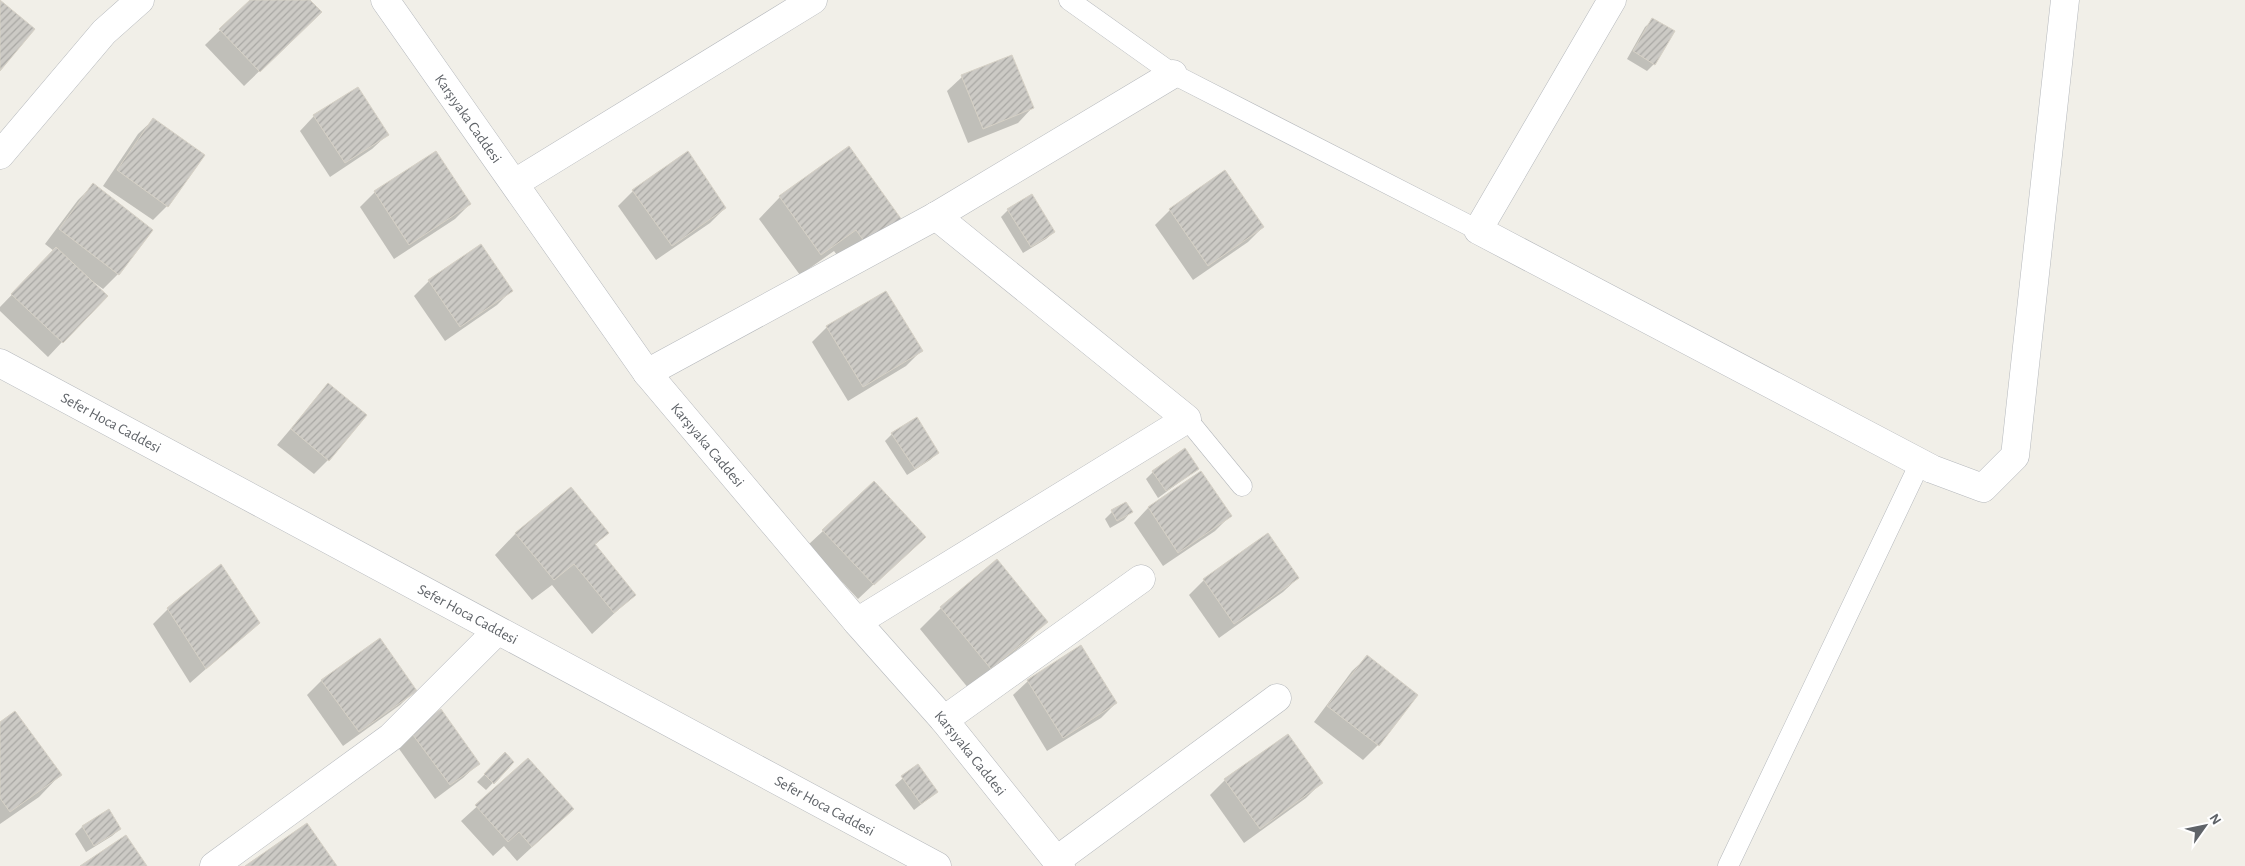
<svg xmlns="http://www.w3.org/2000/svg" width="2245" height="866" font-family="'Alegreya Sans',sans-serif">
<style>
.shadow{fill:#0003}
.building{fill:url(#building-hatch);stroke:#d6d1c6}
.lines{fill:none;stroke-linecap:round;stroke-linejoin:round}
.service-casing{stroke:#b5b8bc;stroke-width:21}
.minor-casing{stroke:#b5b8bc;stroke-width:29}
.tertiary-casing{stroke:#b5b8bc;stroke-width:29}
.service{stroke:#fff;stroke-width:20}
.minor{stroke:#fff;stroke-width:28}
.tertiary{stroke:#fff;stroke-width:28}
.labels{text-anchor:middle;stroke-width:4;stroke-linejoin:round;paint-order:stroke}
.street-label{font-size:15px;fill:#5f6368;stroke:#fff}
</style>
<defs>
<pattern id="building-hatch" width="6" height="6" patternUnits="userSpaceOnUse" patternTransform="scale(1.25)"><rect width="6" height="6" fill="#cccac5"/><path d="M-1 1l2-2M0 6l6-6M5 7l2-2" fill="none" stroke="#a9a8a4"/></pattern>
</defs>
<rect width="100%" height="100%" fill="#f1efe8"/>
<g class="shadow">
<polygon points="251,0 309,0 305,27 244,86 205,45"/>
<polygon points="1653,20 1654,64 1647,71 1627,59 1645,27"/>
<polygon points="962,77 1032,108 1018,123 968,143 947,91"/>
<polygon points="314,116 387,135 372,149 330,177 300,131"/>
<polygon points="153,120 167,206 153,220 103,186 138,134"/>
<polygon points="1225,172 1263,227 1248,242 1193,280 1155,225 1170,210"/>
<polygon points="93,185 118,274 103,289 92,281 91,282 62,342 48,357 0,311 0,307 54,251 45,244 78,200"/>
<polygon points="633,191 725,208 710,223 656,260 618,206"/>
<polygon points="375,192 470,204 455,219 394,259 360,207"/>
<polygon points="780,197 903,223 847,269 834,251 800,275 759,219"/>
<polygon points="1008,210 1054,232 1046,239 1023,253 1001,217"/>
<polygon points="429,281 512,290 497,305 445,341 414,296"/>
<polygon points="827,327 921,351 906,366 848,401 812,342"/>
<polygon points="328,385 328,460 314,474 277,445"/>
<polygon points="892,434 938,452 930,460 907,475 885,441"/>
<polygon points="1197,469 1158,498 1146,479 1153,472"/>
<polygon points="1200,473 1230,516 1215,531 1163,566 1134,523 1148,508"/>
<polygon points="1112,512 1131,512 1124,520 1110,528 1105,519"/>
<polygon points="823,531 909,551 858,599 808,545"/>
<polygon points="516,533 607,533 594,546 634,595 592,634 552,585 532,600 495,555"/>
<polygon points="1267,535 1298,578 1283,592 1219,638 1189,595 1204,580"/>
<polygon points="997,561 1047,621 1025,643 969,689 920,629 941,608"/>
<polygon points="168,609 258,623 190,683 153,624"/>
<polygon points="1367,657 1378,745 1363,760 1314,722 1352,671"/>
<polygon points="322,680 415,690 400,705 343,746 307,695"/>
<polygon points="1028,681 1116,703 1101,718 1047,751 1013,695"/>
<polygon points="0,723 60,775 39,797 0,824"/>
<polygon points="411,732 478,764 463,778 435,799 397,746"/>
<polygon points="1287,735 1321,783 1306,798 1244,843 1210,795 1225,780"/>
<polygon points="505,754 513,762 486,790 477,782"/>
<polygon points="528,760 558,823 517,861 504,846 493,856 461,821"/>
<polygon points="917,766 937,792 914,810 895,785"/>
<polygon points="82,827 120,829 112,836 86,852 75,834"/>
</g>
<g class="building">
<polygon points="0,0 35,29 0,71"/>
<polygon points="250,0 310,0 322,12 260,72 219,29"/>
<polygon points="1652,18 1675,31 1655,65 1633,51"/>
<polygon points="1012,55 1034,108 983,129 961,75"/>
<polygon points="358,87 389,135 345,163 313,115"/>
<polygon points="153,118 205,155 168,207 117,170"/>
<polygon points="849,146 904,223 869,248 856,230 821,255 779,196"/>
<polygon points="436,151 471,204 409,245 374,191"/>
<polygon points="688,151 726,208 672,246 632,190"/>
<polygon points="1225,170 1264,227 1208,266 1169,209"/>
<polygon points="93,183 153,230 119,275 59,229"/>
<polygon points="1032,194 1055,232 1031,247 1007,209"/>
<polygon points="481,244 513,291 460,327 428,280"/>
<polygon points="56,247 108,296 63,343 11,294"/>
<polygon points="886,291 923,351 863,387 826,326"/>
<polygon points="328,383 367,415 329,461 291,429"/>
<polygon points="917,417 939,453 915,469 891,433"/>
<polygon points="1185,448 1199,469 1166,491 1152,471"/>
<polygon points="1201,471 1232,516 1178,553 1148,507"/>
<polygon points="874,481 926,537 874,585 822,530"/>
<polygon points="571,487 609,533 595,544 636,595 614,613 574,564 554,580 515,533"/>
<polygon points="1126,502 1133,512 1117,521 1111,510"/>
<polygon points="1268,533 1299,578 1234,624 1203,579"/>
<polygon points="997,559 1048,622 991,669 940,607"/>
<polygon points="221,564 260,623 206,669 167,608"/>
<polygon points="380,638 417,691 359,732 321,680"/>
<polygon points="1081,645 1117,703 1063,738 1027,680"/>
<polygon points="1367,655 1418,695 1379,746 1327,706"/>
<polygon points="441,709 480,764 450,785 410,731"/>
<polygon points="15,711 62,775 10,812 0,798 0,722"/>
<polygon points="1288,734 1323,783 1260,829 1224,779"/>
<polygon points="505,752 514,762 494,784 484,774"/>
<polygon points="528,758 574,809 532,847 519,832 508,842 475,805"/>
<polygon points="918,764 938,792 921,804 901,776"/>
<polygon points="109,809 121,829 94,846 82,826"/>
<polygon points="307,823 337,866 245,866"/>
<polygon points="126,835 147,866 80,866"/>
</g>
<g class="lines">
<defs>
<g id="service">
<polyline points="1069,0 1173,74 1478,230"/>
<polyline points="1187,419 1242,486"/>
<polyline points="1728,866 1920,463"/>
</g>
<g id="minor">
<polyline points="1612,0 1478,230 1932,469 1983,488 2015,456 2065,0"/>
<polyline points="0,155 104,32 140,0"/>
<polyline points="515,183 813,0"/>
<polyline points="647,373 936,216 1173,74"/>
<polyline points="857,622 1187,419 936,216"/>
<polyline points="944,720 1141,579"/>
<polyline points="1057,860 1277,698"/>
<polyline points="214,866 391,737 497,631"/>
</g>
<g id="tertiary">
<path id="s1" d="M385,0L647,373L857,622L944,720L1061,866"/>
<path id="s2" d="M0,363L937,866"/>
</g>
</defs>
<use href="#service" class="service-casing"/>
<use href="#minor" class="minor-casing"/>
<use href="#tertiary" class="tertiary-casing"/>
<use href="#service" class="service"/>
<use href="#minor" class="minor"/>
<use href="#tertiary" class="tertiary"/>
</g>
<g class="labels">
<g class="street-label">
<text dy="5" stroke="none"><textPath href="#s1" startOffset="145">Karşıyaka Caddesi</textPath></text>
<text dy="5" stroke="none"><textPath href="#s2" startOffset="126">Sefer Hoca Caddesi</textPath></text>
<text dy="5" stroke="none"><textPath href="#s1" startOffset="550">Karşıyaka Caddesi</textPath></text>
<text dy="5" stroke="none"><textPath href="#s2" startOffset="531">Sefer Hoca Caddesi</textPath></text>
<text dy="5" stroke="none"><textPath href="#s1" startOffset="955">Karşıyaka Caddesi</textPath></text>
<text dy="5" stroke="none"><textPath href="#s2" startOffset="936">Sefer Hoca Caddesi</textPath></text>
</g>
</g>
<g transform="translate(2205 826) rotate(57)" stroke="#ffffff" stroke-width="4" paint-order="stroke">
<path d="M0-4L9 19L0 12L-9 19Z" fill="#5f6368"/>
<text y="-8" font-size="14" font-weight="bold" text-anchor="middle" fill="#5f6368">N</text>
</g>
</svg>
